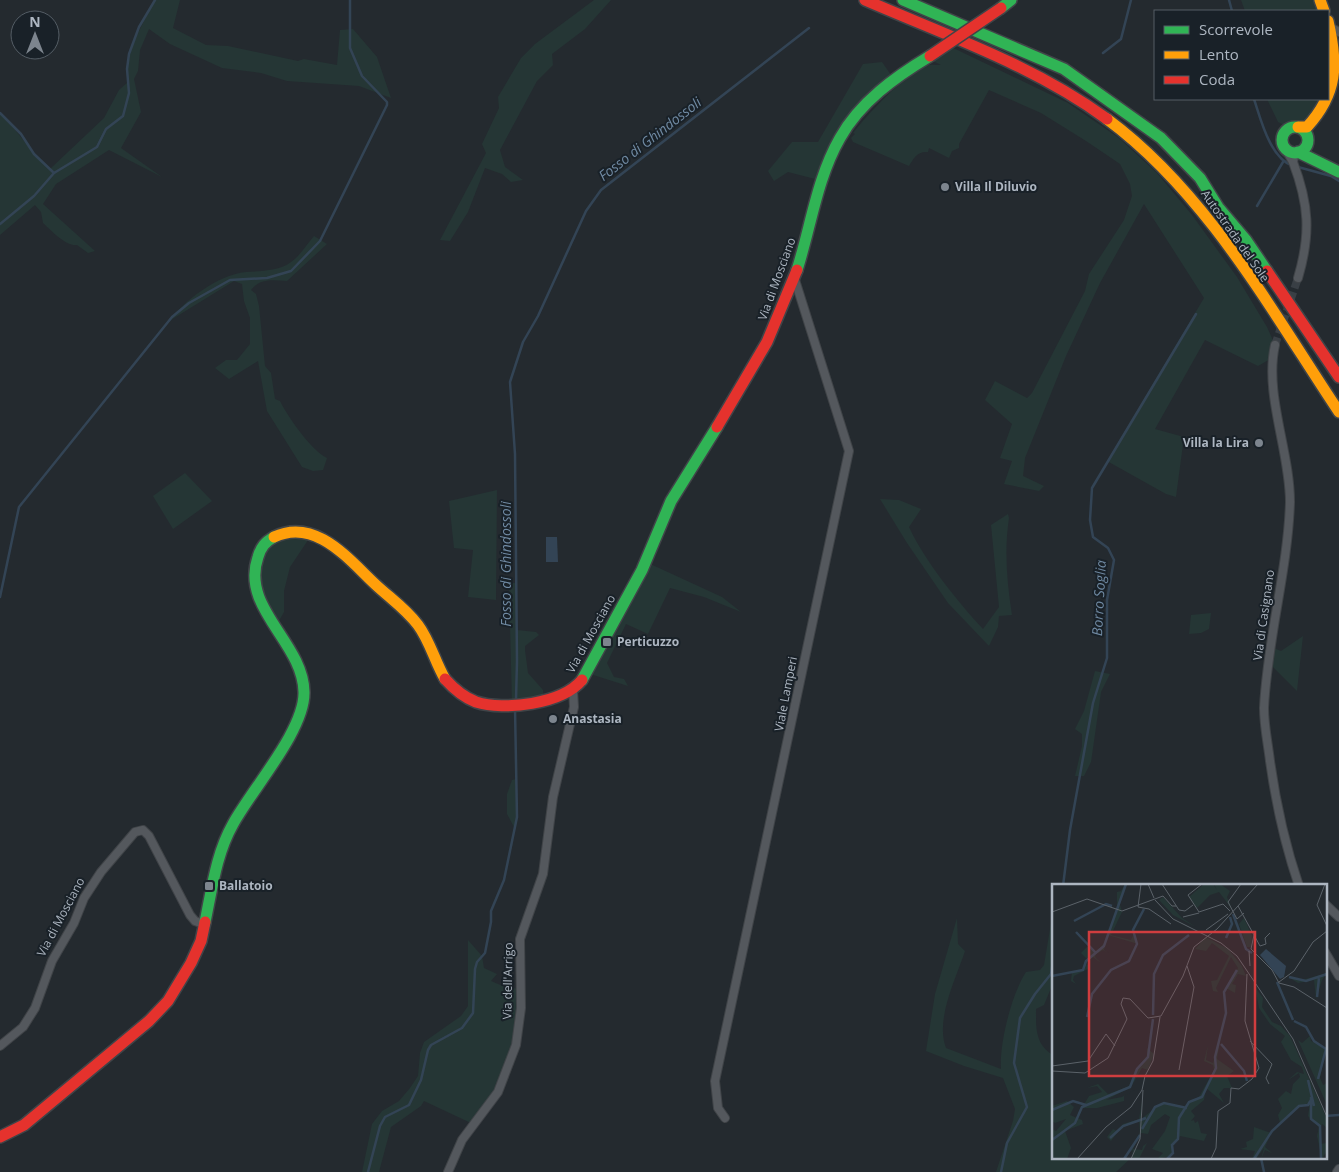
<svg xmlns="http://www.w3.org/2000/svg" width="1339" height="1172" font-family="'Open Sans',sans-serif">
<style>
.green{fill:#253635}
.water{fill:#345}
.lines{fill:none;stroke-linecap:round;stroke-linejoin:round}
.stream{stroke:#345;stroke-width:2.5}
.street-tunnel{stroke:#393f45;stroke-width:8;stroke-dasharray:8 4;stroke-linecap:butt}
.street-casing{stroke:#404448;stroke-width:10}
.fast-casing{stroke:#404448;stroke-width:14}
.slow-casing{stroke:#404448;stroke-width:14}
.jam-casing{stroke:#404448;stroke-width:14}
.street{stroke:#54585d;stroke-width:8}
.fast{stroke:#30b455;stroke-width:11}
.slow{stroke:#ff9f0a;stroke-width:11}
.jam{stroke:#e5322d;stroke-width:11}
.jam-bridge-casing{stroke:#404448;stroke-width:14;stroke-linecap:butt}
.jam-bridge{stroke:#e5322d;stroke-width:11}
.poi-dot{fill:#7d858e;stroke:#192128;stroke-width:2}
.labels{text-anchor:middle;stroke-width:4;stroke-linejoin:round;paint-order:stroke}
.poi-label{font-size:12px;font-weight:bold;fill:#adb6c1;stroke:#192128;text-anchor:start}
.street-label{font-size:12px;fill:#adb6c1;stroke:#192128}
.water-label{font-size:14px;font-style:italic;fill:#708aa3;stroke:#192128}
.inset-river{fill:none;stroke:#345;stroke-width:2.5}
.inset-road{fill:none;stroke:#5b6269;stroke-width:1}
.view{fill:#d03d3f;fill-opacity:0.15;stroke:#d03d3f;stroke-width:2.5}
.inset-edge{fill:none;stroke:#adb6c1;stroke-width:2.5}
</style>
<rect width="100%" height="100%" fill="#242a2f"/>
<g class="green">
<path d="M155,0H180L173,28L206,45L228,46L298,61L304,59L337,65L340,30L353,29L377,57L391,98L359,86L287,81L261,73L222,68L170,44L149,29L140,50L138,71L134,79L141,112L121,148L162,177L109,150L56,184L43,204L95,251L88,253L77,245C65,246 52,231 43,223L41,212L35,205L0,235V113C18,131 31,152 50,169L104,118L119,90L128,82C125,50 141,28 155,0Z"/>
<polygon points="594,0 611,0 585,29 552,54 553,65 537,81 500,150 505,167 523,180 511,182 502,174 485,168 468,212 450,241 440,240 486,153 482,144 499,108 498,97 521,58 535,44"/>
<polygon points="1241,0 1313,0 1317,11 1245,11"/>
<path d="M947,45L1068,103L1119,138L1157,173L1192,215L1237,277L1267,327L1275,345L1272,358L1258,366L1205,340L1155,429L1184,437L1176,497L1166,494L1107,461L1204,298L1144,204L1100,283L1066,356L1025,458L1023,476L1044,486L1039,491L1004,484L1012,461L1000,458L1012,424L985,400L995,381L1027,398L1032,393L1085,291L1089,274L1124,220L1132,196L1130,184L1120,164L1086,141L1041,113L989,90L959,144V148L952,151L949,158L929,148L928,152C917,151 914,158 909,166L853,142L851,138L855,134L853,133C866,116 906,73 925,66C930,64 936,65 941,65L927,58Z"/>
<path d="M882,62L891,75C851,108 833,130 819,180L788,172L774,181L768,171L792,142H818L863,64Z"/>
<polygon points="1267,99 1324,99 1316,114 1303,125 1293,123 1286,126 1278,122"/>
<path d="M314,236L327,244L287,281C273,280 260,278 251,290L256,294L259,306L265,366L271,373L275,399L280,401C288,417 311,450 327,458L323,470L313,471L302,467L267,411L258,361L229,379L215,368L226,360H237L250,344V318L244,301L242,284L234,281L166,323C185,301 216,275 246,272C260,271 280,271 291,262C300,256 307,244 314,236Z"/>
<polygon points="185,473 212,501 173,529 153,496"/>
<polygon points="497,490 496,600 468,597 473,550 454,548 449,501"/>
<path d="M880,499L899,500L921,509L909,527C924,560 958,602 983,629L999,607L991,525L1008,514L1009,518C1004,551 1007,582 1012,615L999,616L998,627L989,646L948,603L907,543Z"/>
<polygon points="312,534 290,567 284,591 284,612 276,626 254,577 267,541"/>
<polygon points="646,562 722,597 741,612 704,597 670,588 648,634 626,624 607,663 614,677 624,679 628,686 587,673"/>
<polygon points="509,583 516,583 517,630 536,632 539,635 525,646 525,650 528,673 543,690 543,700 512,705"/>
<polygon points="1211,613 1209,629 1201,633 1189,634 1191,615"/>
<polygon points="1303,636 1297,691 1269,663 1271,647 1281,651"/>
<polygon points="1095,671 1110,674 1101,692 1091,762 1084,776 1075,776 1082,746 1082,734 1075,729 1084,711"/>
<polygon points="516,779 517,817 514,827 507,814 507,794 512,780"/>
<path d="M1053,911L1051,988L1044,1005L1036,1009C1036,1028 1035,1044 1053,1055V1158H1131L1116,1172H996L1013,1121L1015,1109L1003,1078L964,1066L926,1051L935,994L957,918L958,944L965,951C956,979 935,1019 946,1048L1001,1069C999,1044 1012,993 1026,972L1040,970L1044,965Z"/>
<polygon points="468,940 482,956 484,968 497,974 491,981 505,987 521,989 516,1045 498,1092 473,1124 424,1101 421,1106 391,1127 379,1172 362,1172 372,1124 382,1111 399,1101 410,1088 418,1076 420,1053 424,1042 461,1016 468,1006"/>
</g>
<polygon class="water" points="546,537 557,537 558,562 546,562"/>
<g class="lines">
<g class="stream">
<polyline points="1229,0 1232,11"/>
<polyline points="1103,53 1121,39 1131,0"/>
<path d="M1254,99C1261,120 1270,158 1293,166"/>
<polyline points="0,113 21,134 34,154 54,173"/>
<polyline points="1298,167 1331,176 1339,181"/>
<polyline points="1257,206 1283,162"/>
<polyline points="0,224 34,196 54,173 97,147 106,129 123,116 129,93 127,69 129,54 139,27 155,0"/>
<polyline points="0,597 19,507 172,317 189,303 230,280 267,278 291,271 320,241 387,105 387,102 362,76 350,48 350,0"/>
<polyline points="516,700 517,661 515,454 510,382 523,342 538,316 586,211 601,190 809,28"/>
<polyline points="1063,886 1070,830 1093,703 1107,658 1107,600 1114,560 1108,548 1093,537 1090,520 1092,488 1196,314"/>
<polyline points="1325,1116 1339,1115"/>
<polyline points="1261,1158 1264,1172"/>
<polyline points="368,1172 380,1126 385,1117 409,1105 421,1080 428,1050 431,1045 462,1028 473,1013 475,969 477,962 485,953 491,922 491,911 504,880 517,817 515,708"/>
<polyline points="1001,1172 1007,1143 1027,1107 1014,1063 1020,1018 1035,994 1051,974 1053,961"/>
</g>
<polyline class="street-tunnel" points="1275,345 1298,278"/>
<defs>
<g id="street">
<polyline points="1330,27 1339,32"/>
<polyline points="1285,148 1293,162 1294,157"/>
<path d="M1293,162C1309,204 1311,234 1298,278"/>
<path d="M1275,345C1264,394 1290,451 1290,502C1288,569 1267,641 1264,708C1264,726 1268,744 1270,761C1276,804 1285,845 1299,886"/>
<polyline points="1325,904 1339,917"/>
<polyline points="1325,952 1339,976"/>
<polyline points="0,1046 23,1027 35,1008 52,961 74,923 84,898 101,872 135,832 143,830 149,836 190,915 195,921 206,925"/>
<polyline points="725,1118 718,1108 715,1081 849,451 795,280"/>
<polyline points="448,1172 462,1140 498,1092 516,1045 521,1008 520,939 543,874 553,797 574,707 573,690"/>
<polyline points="1337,1172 1339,1169"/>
</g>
<g id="fast">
<polyline points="903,0 1064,69 1161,138 1200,178 1218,207 1246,240 1267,271"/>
<polyline points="1001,8 1011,0"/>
<circle cx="1295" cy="140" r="13"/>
<polyline points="1298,152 1339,172"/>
<path d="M797,270C811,226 817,178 840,138C860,102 895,77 930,56"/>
<polyline points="582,680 642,570 671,501 717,427"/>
<path d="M205,922C212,889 216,854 233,824C252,789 305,730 304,692C303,642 240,608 258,557C261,547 265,542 274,537"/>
</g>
<g id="slow">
<polyline points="1320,0 1324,11"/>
<path d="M1107,119C1207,193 1271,310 1339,412"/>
<path d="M1298,127H1307C1338,93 1338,64 1328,21"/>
<path d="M274,537C316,517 349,560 376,585C390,598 406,609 418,625C430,641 435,662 445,679"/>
</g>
<g id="jam">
<path d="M865,0C948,36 1033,65 1107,119"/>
<polyline points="1267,271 1339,377"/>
<polyline points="717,427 767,342 797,270"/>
<path d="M445,679C454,689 463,697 476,702C504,711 562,704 582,680"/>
<polyline points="0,1137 24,1125 149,1021 168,1001 191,963 201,941 205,922"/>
</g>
</defs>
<use href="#street" class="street-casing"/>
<use href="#fast" class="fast-casing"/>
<use href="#slow" class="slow-casing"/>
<use href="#jam" class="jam-casing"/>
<use href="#street" class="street"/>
<use href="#fast" class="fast"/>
<use href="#slow" class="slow"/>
<use href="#jam" class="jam"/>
<defs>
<polyline id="jam-bridge" points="930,56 1001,8"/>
</defs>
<use href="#jam-bridge" class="jam-bridge-casing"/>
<use href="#jam-bridge" class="jam-bridge"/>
</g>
<g class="poi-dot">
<circle cx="945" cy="187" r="5"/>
<circle cx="1259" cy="443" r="5"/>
<rect x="602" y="637" width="10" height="10" rx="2.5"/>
<circle cx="553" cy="719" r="5"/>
<rect x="204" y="881" width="10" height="10" rx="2.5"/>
</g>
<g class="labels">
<g class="poi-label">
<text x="955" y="191">Villa Il Diluvio</text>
<text x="1249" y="447" text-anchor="end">Villa la Lira</text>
<text x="617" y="646">Perticuzzo</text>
<text x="563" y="723">Anastasia</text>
<text x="219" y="890">Ballatoio</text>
</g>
<g class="street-label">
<text transform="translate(1235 236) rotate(55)" y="4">Autostrada del Sole</text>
<text transform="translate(777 279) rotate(-70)" y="4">Via di Mosciano</text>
<text transform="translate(1264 615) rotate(-82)" y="4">Via di Casignano</text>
<text transform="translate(591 634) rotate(-61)" y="4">Via di Mosciano</text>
<text transform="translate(786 694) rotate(-79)" y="4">Viale Lamperi</text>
<text transform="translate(61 917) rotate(-62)" y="4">Via di Mosciano</text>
<text transform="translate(508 981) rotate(-89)" y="4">Via dell'Arrigo</text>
</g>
<g class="water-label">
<text transform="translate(650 139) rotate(-38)" y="5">Fosso di Ghindossoli</text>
<text transform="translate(506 564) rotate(-90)" y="5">Fosso di Ghindossoli</text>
<text transform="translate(1099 598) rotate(-87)" y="5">Borro Soglia</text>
</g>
</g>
<g transform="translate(1052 884)">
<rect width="275" height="275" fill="#242a2f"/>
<path d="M73,0L74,3L67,17L70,28L59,51L79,56L81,51L86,60L56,51L52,66L57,69L51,66L44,70L43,73L49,79L41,73L34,79L38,84L22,92L21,96L24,100L19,97L20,88L31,85L35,75L29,69L37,61L44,68L53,58L65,26V8L69,7ZM152,0H161L165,6L162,0H168L178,7L175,13L180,25L167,8L158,11L145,24L137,13ZM111,13L130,34L144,43L121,31L107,16ZM192,34L200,52L199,63H195L187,40ZM154,53L176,65L190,82L194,92L186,90L180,100L184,101L183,109L174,104L186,84L179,73L164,104L166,108L161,107L159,97L165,96L177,72L160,59L154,67L143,65ZM275,89L270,96L264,115L262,96L246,99L238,94L250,96ZM203,103L211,114L210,123L220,138L229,142L238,152L275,235V244L270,240L267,248L268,260L275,259V267L270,275L265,252L267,243L256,232L258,219L250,221L228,239L226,231L230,224L226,215L234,207L239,210L241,200L248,193L247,189L236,196L245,188L252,190L250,183L239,176L229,158L233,152L218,140L207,124ZM258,152L259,157L274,165L268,194L271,201L275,199V221L246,156L250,159ZM168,157L165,175L182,187L175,192L180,204H172L167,210L172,219L154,204L152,216L139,227L143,232L139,237L142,236L143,239L146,237L149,249L155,250L152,257L128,252L120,262V272L105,275L111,269L100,265L113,247L118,233L113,230L99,241L96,250L89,249L85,256L81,265L90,266L91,262L95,259L87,275H79L81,266L75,270L88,249L87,237L69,244L59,257L55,253L61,245L65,247L71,240L87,235L90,217L89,235L110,219L133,224L136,218L147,213L162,186L161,181L152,177L156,161L154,176L161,179ZM95,164L102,170L96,186L90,184L79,203L54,216L70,213L84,205L72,212V217L45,224H30L37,212L50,208L45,202L35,204L46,200L56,210L78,202L83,186L95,172ZM15,217L22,223L18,231L30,236L31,240L13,247L19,264L15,275H0V245L4,247L14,235L3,239L0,237V222ZM202,243L219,249L213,263L220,269L213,266L209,275L212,264L204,275H200L203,267L188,265L195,263L194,258L201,255Z" fill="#253635"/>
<path d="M214,65L234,82L232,93L228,95L208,71Z" fill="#345"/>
<path class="inset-river" d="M181,30L194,65L200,69M22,37L54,20L60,22M24,48L43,68M174,54L180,40L178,33M0,92L31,86L34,77L52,62L74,0M237,93L254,97L275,90M225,98L241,136M265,113L267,94M101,131L102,90L111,71L137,51M35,133L40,110L59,86L77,77L85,60L81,46L92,25M242,137L254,143L262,157L274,165L266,195M169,160L192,187L195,197M256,196L262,222M259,213V235L268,242L269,275M0,226L21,217L34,221M90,245L103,223L112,219L135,224M58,254L71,242L94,234M0,256L23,239L30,223L78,203L85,185L96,173L101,135M72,275L88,251M115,275L121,269L120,261L126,255L127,234L137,218L150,213L164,184L163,173L174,129L172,108L185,86M202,275L220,247L247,222L256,221L259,216"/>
<path class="inset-road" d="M89,0L86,23L97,25L119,40M96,0L102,14M110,0L127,26L133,27L141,21M150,0L136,11L147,28L171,20L178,27M189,0L176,18L185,35L192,29M273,0L265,21L275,42M103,16L121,35L169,59L185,72L241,155L275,233M186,22L202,51L199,65M0,28L35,15L70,27L111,12L120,22H124M131,33L147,29M154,46L176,30M202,51L208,62L214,60L213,54L218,49M199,65L220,86L227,99L242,103L275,124M197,67L198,82M227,98L242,87L261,58L275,47M198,157L220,180L214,194L217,200M0,182L36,177L54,150L63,162M127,186L142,103L135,82M0,187L33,189L56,174L75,135L69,120L71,114L78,115L96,134L109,132L131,92L142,63L165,45L206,0M25,275L54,243L79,223L90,206L93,192L101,177L108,133M79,275L88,255L91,206M159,275L164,264L166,227L178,219L179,204L187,205L200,195L207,184L193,137L195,90"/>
<path class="view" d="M37,48H203V192H37Z"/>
<rect width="275" height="275" class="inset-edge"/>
</g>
<rect x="1154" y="10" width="175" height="90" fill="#192128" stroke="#545d65"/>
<rect x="1164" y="26" width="25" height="8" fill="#30b455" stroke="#545d65"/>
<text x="1199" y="35" font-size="15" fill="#adb6c1">Scorrevole</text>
<rect x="1164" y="51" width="25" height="8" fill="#ff9f0a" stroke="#545d65"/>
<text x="1199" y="60" font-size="15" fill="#adb6c1">Lento</text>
<rect x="1164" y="76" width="25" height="8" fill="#e5322d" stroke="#545d65"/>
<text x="1199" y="85" font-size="15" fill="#adb6c1">Coda</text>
<g transform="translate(35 35)"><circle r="24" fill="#192128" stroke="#545d65"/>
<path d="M0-4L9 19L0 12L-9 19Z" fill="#7d858e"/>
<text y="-8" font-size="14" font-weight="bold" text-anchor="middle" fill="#adb6c1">N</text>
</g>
</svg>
